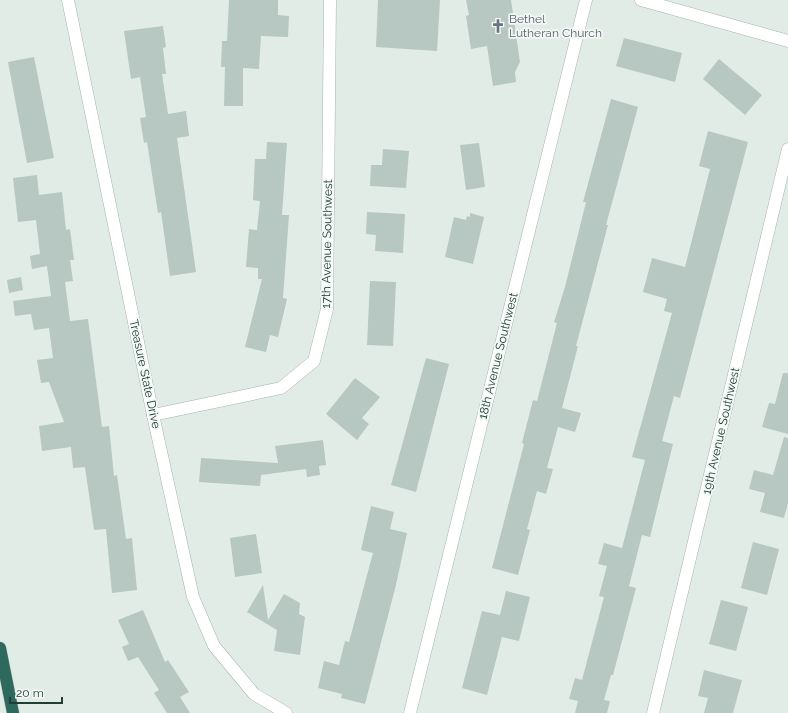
<svg xmlns="http://www.w3.org/2000/svg" width="788" height="713" font-family="Raleway,sans-serif">
<style>
.building{fill:#b7c7c1}
.lines{fill:none;stroke-linecap:round;stroke-linejoin:round}
.minor-casing{stroke:#a5b4ae;stroke-width:13}
.highway-casing{stroke:#c1c9c7;stroke-width:13}
.minor{stroke:#fff;stroke-width:12}
.highway{stroke:#2e695e;stroke-width:12}
.labels{text-anchor:middle;stroke-width:3.5;stroke-linejoin:round;paint-order:stroke}
.worship-label{font-size:12px;fill:#5b616d;stroke:#f2f8f5;text-anchor:start}
.street-label{font-size:12px;fill:#223d36;stroke:#f2f8f5}
</style>
<rect width="100%" height="100%" fill="#e2ece7"/>
<g class="building">
<polygon points="229,0 278,0 278,15 289,16 288,37 261,36 259,69 243,68 243,106 224,106 225,67 221,67 222,41 227,41"/>
<polygon points="378,0 440,0 437,51 376,47"/>
<polygon points="466,0 511,0 520,62 515,72 516,82 493,86 487,46 471,49 466,16 469,15"/>
<polygon points="163,26 166,47 163,48 166,74 162,74 168,114 186,111 189,136 177,138 196,272 170,276 161,212 158,213 147,142 144,143 140,118 146,117 140,77 131,79 124,31"/>
<polygon points="624,38 682,53 675,82 616,66"/>
<polygon points="34,57 54,158 27,163 8,62"/>
<polygon points="719,59 762,95 745,115 703,79"/>
<polygon points="611,99 638,107 606,225 608,225 576,346 578,346 562,408 581,413 575,432 558,427 547,468 553,469 546,494 537,491 527,529 530,530 518,575 492,568 524,444 522,443 533,400 537,401 557,323 554,322 565,287 586,202 583,202"/>
<polygon points="708,131 748,142 680,398 674,396 662,441 673,444 650,537 642,535 629,586 636,588 613,675 611,675 604,700 610,701 607,713 575,713 578,701 569,699 575,678 582,680 604,597 599,596 607,566 598,564 604,543 622,548 645,460 632,457 672,313 664,311 667,299 643,292 652,258 685,267 710,169 699,166"/>
<polygon points="267,142 287,143 282,215 289,215 283,298 287,299 278,337 270,335 266,352 245,347 262,279 258,279 258,268 246,267 249,229 257,230 260,201 253,200 255,159 266,159"/>
<polygon points="479,143 485,187 466,190 460,145"/>
<polygon points="383,149 409,151 406,188 370,186 371,165 382,165"/>
<polygon points="37,175 39,195 62,192 66,230 70,229 74,260 70,260 73,281 65,282 70,321 88,319 102,427 109,426 114,476 117,475 126,539 132,538 137,590 112,593 106,529 94,530 85,467 73,468 71,447 42,451 39,426 64,422 49,382 41,383 37,360 53,358 49,328 34,330 31,314 15,316 13,301 51,296 47,266 32,269 30,256 40,254 36,220 18,222 13,178"/>
<polygon points="367,212 405,214 403,253 375,251 376,235 366,234"/>
<polygon points="470,213 484,217 473,264 445,257 454,217 466,220 467,216 470,217"/>
<polygon points="21,277 23,290 9,293 7,280"/>
<polygon points="370,281 396,282 393,346 367,345"/>
<polygon points="426,358 449,364 416,492 391,485"/>
<polygon points="783,373 788,373 788,434 762,427 769,403 775,404"/>
<polygon points="355,378 380,397 362,418 369,424 357,440 326,414"/>
<polygon points="784,437 788,438 788,503 784,518 760,512 765,493 749,489 754,470 773,475"/>
<polygon points="323,440 326,465 319,466 320,475 307,477 306,469 261,475 260,486 199,482 201,458 278,463 275,446"/>
<polygon points="371,506 394,512 390,529 407,533 396,585 365,704 341,698 342,694 318,688 324,661 339,665 345,641 349,642 373,553 361,550"/>
<polygon points="256,534 262,573 235,577 230,538"/>
<polygon points="753,542 779,549 767,595 741,588"/>
<polygon points="263,585 268,620 284,594 300,603 299,614 305,617 300,655 274,651 277,630 247,612"/>
<polygon points="506,591 530,597 519,641 502,637 487,695 462,688 482,611 500,615"/>
<polygon points="721,600 748,607 736,651 709,644"/>
<polygon points="143,610 165,662 168,660 189,692 180,697 190,713 167,713 154,693 159,690 138,657 128,661 122,647 129,644 118,620"/>
<polygon points="704,670 742,680 733,713 704,713 708,698 698,696"/>
</g>
<g class="lines">
<defs>
<g id="minor">
<polyline points="68,0 153,415 193,597 214,646 254,694 286,713"/>
<polyline points="641,0 788,41"/>
<polyline points="153,415 281,388 314,361 327,309 330,0"/>
<polyline points="410,713 586,0"/>
<polyline points="653,713 788,149"/>
</g>
<polyline id="highway" points="0,648 13,713"/>
</defs>
<use href="#minor" class="minor-casing"/>
<use href="#highway" class="highway-casing"/>
<use href="#minor" class="minor"/>
<use href="#highway" class="highway"/>
</g>
<defs>
<symbol id="church-bare" viewBox="-9 -9 18 18"><path d="M-1.2-6h2.4v3.5h3.3v2.4h-3.3V6h-2.4V-.1h-3.3v-2.4h3.3Z" fill="#6b7280" stroke="#f2f8f5" stroke-width="2.5" paint-order="stroke"/></symbol>
</defs>
<g fill-rule="evenodd">
<use href="#church-bare" x="488" y="16" width="20" height="20"/>
</g>
<g class="labels">
<g class="worship-label">
<text x="509" y="23">Bethel<tspan x="509" dy="14">Lutheran Church</tspan></text>
</g>
<g class="street-label">
<text transform="translate(327 244) rotate(-89)" y="4">17th Avenue Southwest</text>
<text transform="translate(498 356) rotate(-76)" y="4">18th Avenue Southwest</text>
<text transform="translate(145 374) rotate(78)" y="4">Treasure State Drive</text>
<text transform="translate(721 431) rotate(-77)" y="4">19th Avenue Southwest</text>
</g>
</g>
<path d="M10 697v6h52v-6" fill="none" stroke="#223d36" stroke-width="2"/>
<text x="16" y="697" font-size="12" fill="#223d36" stroke="#f2f8f5" stroke-width="3" paint-order="stroke">20 m</text>
</svg>
